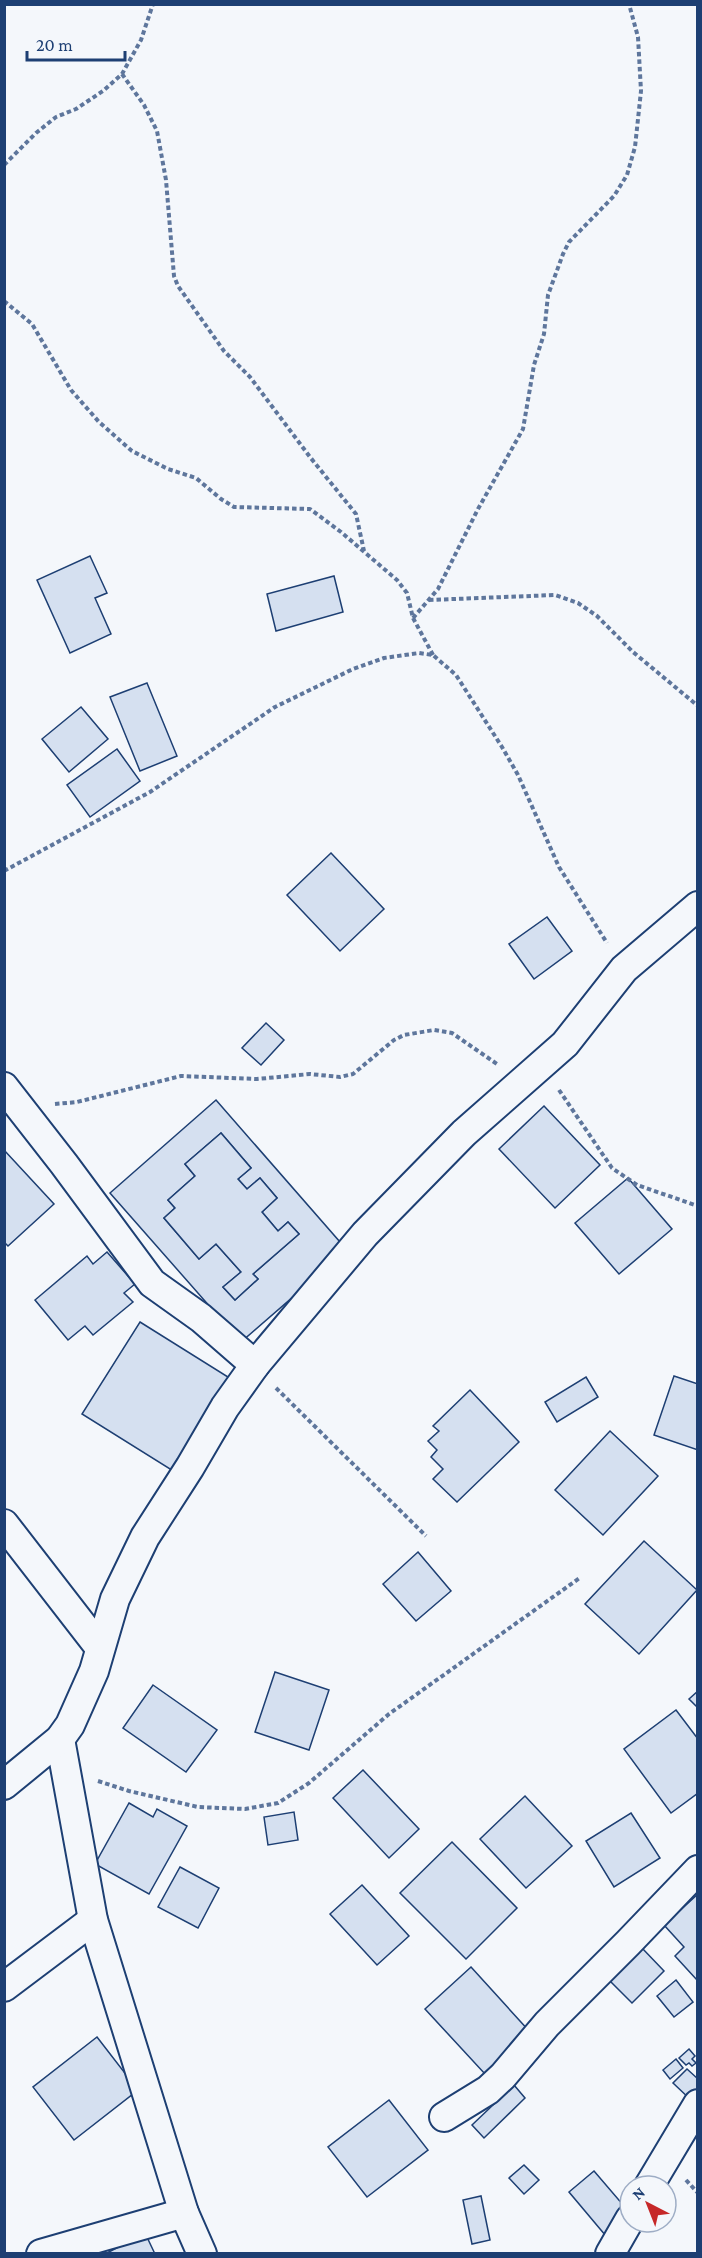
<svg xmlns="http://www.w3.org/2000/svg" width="702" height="2258" font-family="'Crimson Pro',serif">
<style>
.building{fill:#d5e0f0;stroke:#1d3f73;stroke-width:1.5;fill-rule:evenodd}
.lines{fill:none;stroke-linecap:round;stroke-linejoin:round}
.street-casing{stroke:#1d3f73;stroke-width:32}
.path{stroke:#5e769c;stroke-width:4;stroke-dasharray:4.5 3;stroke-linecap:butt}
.street{stroke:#f4f7fb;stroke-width:28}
</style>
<rect width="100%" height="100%" fill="#f4f7fb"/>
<g class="building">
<polygon points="90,556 107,593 95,598 111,634 70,653 37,580"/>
<polygon points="334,576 343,612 276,631 267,594"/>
<polygon points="147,683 177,756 140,771 110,697"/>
<polygon points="81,707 108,739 69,772 42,739"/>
<polygon points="117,749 140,781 90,817 67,785"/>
<polygon points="331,853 384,909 340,951 287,895"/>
<polygon points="547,917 572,951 534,979 509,944"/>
<polygon points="266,1023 284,1040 261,1065 242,1048"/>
<path d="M216,1100L347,1250L241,1342L110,1193ZM221,1133L251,1168L238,1179L247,1189L260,1178L277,1198L262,1212L278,1231L288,1222L299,1234L253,1274L258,1279L235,1300L223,1287L241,1272L216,1244L199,1259L164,1218L175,1208L168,1200L195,1176L185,1164Z"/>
<polygon points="544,1106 600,1165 555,1208 499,1149"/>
<polygon points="221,1133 251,1168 238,1179 247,1189 260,1178 277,1198 262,1212 278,1231 288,1222 299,1234 253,1274 258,1279 235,1300 223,1287 241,1272 216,1244 199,1259 164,1218 175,1208 168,1200 195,1176 185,1164"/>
<polygon points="4,1150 54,1204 8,1246 4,1242"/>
<polygon points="628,1178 672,1229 619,1274 575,1223"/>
<polygon points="107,1252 135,1284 124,1293 133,1302 93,1335 85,1326 68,1340 35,1300 87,1256 93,1264"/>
<polygon points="140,1322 236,1382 178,1474 82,1414"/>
<polygon points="674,1376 698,1384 698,1450 654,1435"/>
<polygon points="586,1377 598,1397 557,1422 545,1402"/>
<polygon points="470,1390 519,1442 457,1502 433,1479 443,1469 431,1457 437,1450 428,1441 439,1431 433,1426"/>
<polygon points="610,1431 658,1476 603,1535 555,1490"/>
<polygon points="644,1541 697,1590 639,1654 585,1604"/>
<polygon points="418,1552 451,1591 416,1621 383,1584"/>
<polygon points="275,1672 329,1690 309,1750 255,1732"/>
<polygon points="153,1685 217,1730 186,1772 123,1728"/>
<polygon points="698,1691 698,1708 689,1699"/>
<polygon points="676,1710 698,1739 698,1793 671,1813 624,1749"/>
<polygon points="363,1770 419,1829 389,1858 333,1798"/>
<polygon points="525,1796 572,1846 526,1888 480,1839"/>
<polygon points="129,1803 153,1817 157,1809 187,1826 149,1894 95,1864"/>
<polygon points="294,1812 298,1840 268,1845 264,1817"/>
<polygon points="631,1813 660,1858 614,1887 586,1841"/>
<polygon points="452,1842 517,1908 466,1959 400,1893"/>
<polygon points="180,1867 219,1888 198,1928 158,1907"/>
<polygon points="362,1885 409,1936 377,1965 330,1914"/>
<polygon points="698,1894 698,1980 697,1980 675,1956 684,1947 664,1925"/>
<polygon points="642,1948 664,1971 632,2003 610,1981"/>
<polygon points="471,1967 530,2032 485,2074 425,2009"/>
<polygon points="676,1980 693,2002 674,2017 657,1996"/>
<polygon points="97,2037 138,2090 74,2140 33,2087"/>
<polygon points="689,2049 695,2056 692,2059 696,2063 692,2066 689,2063 686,2065 679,2058"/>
<polygon points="676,2059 683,2068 670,2079 663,2070"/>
<polygon points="687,2069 698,2079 698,2095 692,2101 673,2083"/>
<polygon points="514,2085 525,2098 484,2138 472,2125"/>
<polygon points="389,2100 428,2150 367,2197 328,2147"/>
<polygon points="524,2165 539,2180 524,2194 509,2178"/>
<polygon points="594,2171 630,2213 611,2242 569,2192"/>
<polygon points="481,2196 490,2240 472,2244 463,2200"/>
<polygon points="145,2233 155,2254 105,2254"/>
</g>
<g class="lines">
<defs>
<g id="street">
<polyline points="4,1087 64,1164 152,1283 201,1318 255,1365"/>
<polyline points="4,1524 100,1648"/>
<polyline points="60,1739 93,1920 184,2213 202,2254"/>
<polyline points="4,1785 60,1739 70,1725 94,1671 115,1599 145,1537 190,1467 225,1407 255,1365 365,1234 464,1133 565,1044 624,969 698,906"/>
<polyline points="4,1987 93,1920"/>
<polyline points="444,2117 488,2090 503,2076 547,2024 628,1943 698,1870"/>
<polyline points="649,2186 698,2104"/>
<polyline points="41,2254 184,2213"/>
<polyline points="610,2254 630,2219"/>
</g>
</defs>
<use href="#street" class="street-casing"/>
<g class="path">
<polyline points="122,74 144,105 157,131 166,180 174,276 178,286 224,351 250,377 310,457 356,514 364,551"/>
<polyline points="4,165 36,133 56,117 76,109 103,91 122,74 141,40 153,4"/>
<polyline points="4,301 32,324 71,390 99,422 132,451 168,469 196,478 221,499 234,507 310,509 341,532 397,580 407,593 413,618 433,655"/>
<polyline points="429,600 555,595 578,603 597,616 633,652 698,706"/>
<polyline points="413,618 438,589 478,509 523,429 534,365 544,334 548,295 563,254 569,242 614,196 627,175 635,147 641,91 638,37 629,4"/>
<polyline points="4,871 150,792 275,707 353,669 384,658 419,653 433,655 456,675 502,747 518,775 559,867 607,943"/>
<polyline points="559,1090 612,1168 637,1185 698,1206"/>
<polyline points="55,1104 77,1102 181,1076 257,1079 310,1074 340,1077 353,1074 394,1040 404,1035 434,1030 452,1033 497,1064"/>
<polyline points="276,1388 426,1536"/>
<polyline points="98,1781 129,1791 198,1807 245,1809 278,1803 309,1783 389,1714 581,1577"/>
<polyline points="686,2180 698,2193"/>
</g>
<use href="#street" class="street"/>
</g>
<rect width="702" height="2258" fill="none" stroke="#1d3f73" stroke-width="12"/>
<g transform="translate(648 2204) rotate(318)"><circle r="28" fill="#f4f7fb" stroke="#9eadc5" stroke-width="1.5"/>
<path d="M0-4.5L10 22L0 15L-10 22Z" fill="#c62828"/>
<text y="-9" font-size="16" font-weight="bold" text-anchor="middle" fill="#1d3f73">N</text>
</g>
<path d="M27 51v9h98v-9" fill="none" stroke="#1d3f73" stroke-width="3"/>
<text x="36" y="51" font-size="18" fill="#1d3f73" stroke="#f4f7fb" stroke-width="4.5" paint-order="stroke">20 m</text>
</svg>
